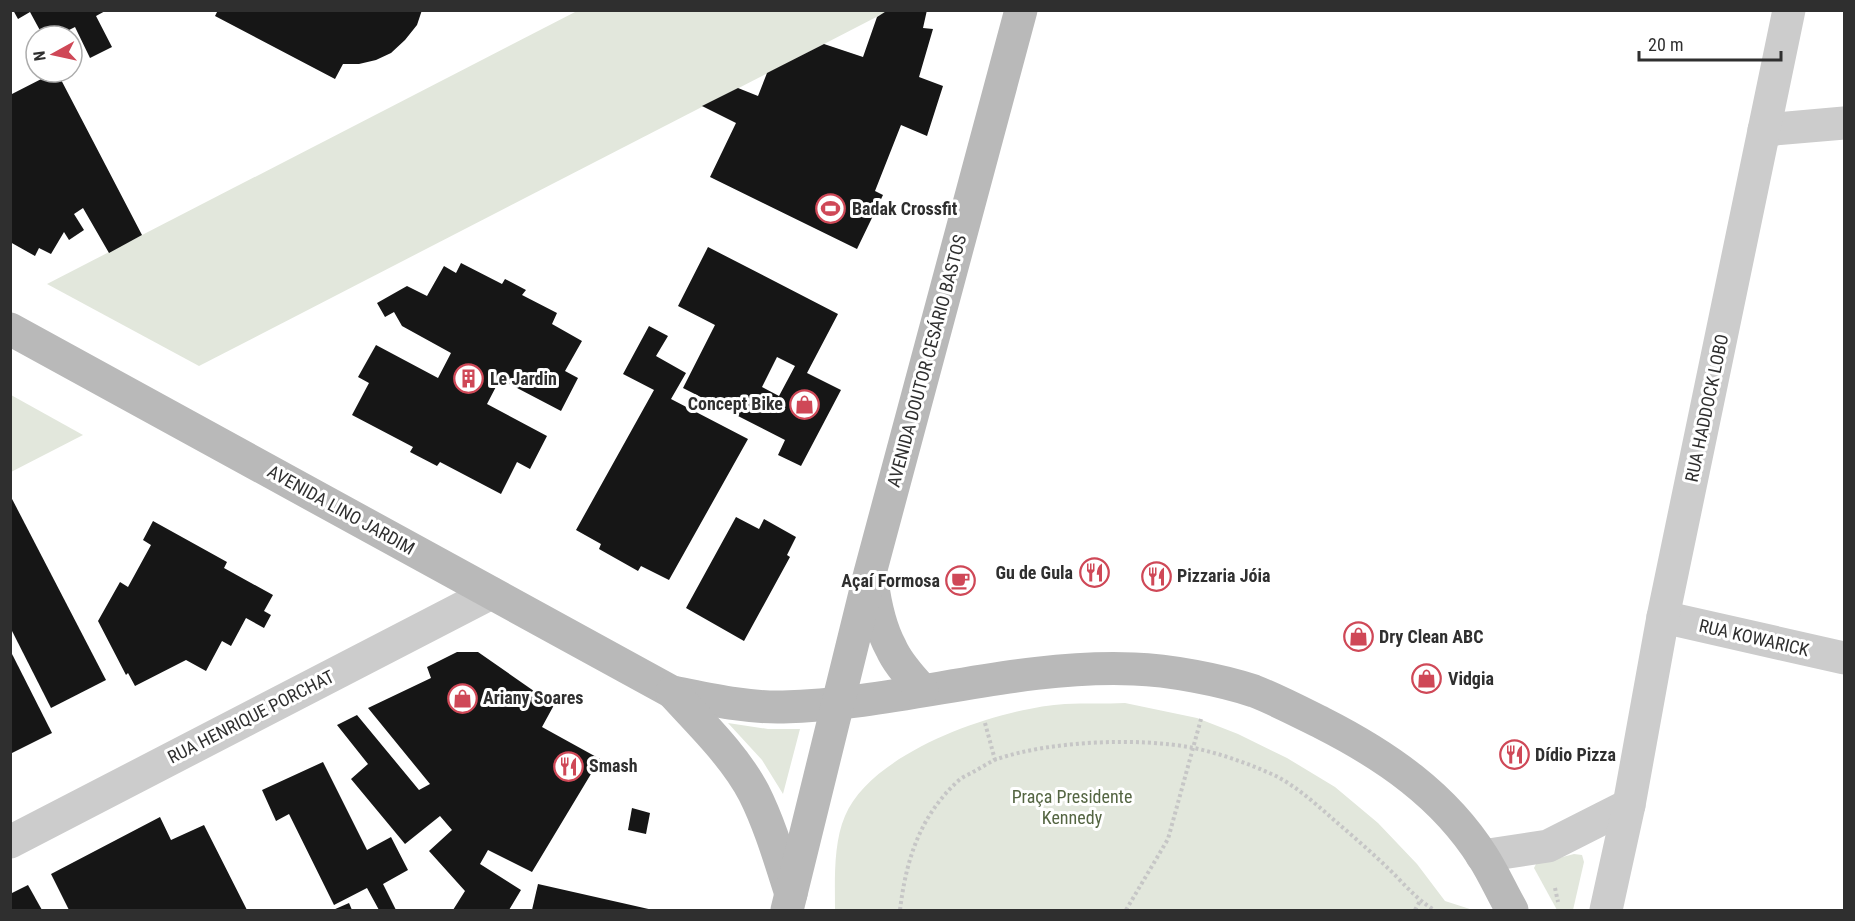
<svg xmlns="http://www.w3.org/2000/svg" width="1855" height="921" font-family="'Roboto Condensed',sans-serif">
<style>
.green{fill:#e2e7dc}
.building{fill:#161616;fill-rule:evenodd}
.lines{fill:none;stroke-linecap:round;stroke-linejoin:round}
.path{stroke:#c6c6c6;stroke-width:4;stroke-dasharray:3 3;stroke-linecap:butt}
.street{stroke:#ccc;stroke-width:33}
.secondary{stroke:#b9b9b9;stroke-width:33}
.labels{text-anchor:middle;stroke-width:6;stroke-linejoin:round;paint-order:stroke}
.poi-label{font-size:18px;font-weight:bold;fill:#2f2f2f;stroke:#fff;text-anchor:start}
.street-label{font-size:18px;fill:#2f2f2f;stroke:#fff}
.park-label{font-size:18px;fill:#546542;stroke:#fff}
</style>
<rect width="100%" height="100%" fill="#fff"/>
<g class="green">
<polygon points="577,11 888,11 199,366 47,284"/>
<polygon points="11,395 83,435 11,472"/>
<path d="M1125,703L1197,718L1238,734L1287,758L1335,787L1378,823L1417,864L1445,901L1473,910H835C835,881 833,844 845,816C872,751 1000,708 1065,704C1085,703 1105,704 1125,703Z"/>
<polygon points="728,723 768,729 800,729 783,794 762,760"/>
<polygon points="1574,854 1582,855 1584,862 1573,910 1557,910 1534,868 1536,864"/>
</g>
<g class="building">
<polygon points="13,10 107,10 96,16 112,47 90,58 75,27 57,36 43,36 30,12 18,19"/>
<polygon points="218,10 422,10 417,25 405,40 391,53 376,60 359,64 343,64 335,79 215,16"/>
<polygon points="888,10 927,10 923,28 933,29 919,77 943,86 927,136 901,125 875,191 883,195 857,249 710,177 736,123 702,106 738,88 758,96 767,73 824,44 863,57 877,17"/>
<polygon points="55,72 57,72 142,235 109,253 83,208 74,214 84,230 69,240 64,232 51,254 39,248 35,256 10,242 10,95"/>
<path d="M708,247L838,314L807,373L841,390L801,466L778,455L785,440L683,388L715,325L678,306ZM777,357L795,366L779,396L762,387Z"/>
<polygon points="461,263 502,284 505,279 526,290 522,295 557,313 552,324 582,341 565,371 578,378 561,411 500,379 487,404 547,436 530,469 517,462 501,494 440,462 437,466 410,452 413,447 352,415 369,383 358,377 376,345 438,378 451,353 402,326 394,312 385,317 377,303 407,286 427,296 444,266 456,273"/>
<polygon points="649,326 668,336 656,356 686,373 671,399 748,439 669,580 641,566 638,571 599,549 601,544 576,530 654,390 623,374"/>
<polygon points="10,495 106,680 51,708 10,627"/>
<polygon points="736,517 759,529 764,519 796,537 787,555 790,557 744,641 686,608"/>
<polygon points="153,521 227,562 224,568 273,595 264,611 271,615 264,628 246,618 231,646 222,641 206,671 186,660 135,686 128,673 126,675 98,621 120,582 128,587 151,545 143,540"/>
<polygon points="10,650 52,733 10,754"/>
<polygon points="457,652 478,652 554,705 542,727 600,759 532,872 488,850 480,864 521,890 509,910 453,910 465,891 429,851 452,830 440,816 405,844 351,779 368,764 337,725 357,715 419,790 430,784 368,708 431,678 427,667"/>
<polygon points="323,762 367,850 391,837 408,870 383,884 396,910 379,910 367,888 334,905 289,814 276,821 262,790"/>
<polygon points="632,808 650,813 646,834 628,830"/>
<polygon points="160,817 171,840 204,825 247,910 69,910 51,874"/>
<polygon points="538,884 653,910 532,910"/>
<polygon points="28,885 42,910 10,910 10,894"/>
<polygon points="349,903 352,910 333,910"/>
</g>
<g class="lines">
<g class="path">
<polyline points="985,723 995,760"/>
<polyline points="1555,888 1558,902"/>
<path d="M900,910C906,861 919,817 958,781C962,777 968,775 973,772C981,768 989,762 997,759C1050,741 1139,737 1194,748C1222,754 1250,764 1276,776C1297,787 1316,804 1334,820C1355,838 1377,857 1397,877C1409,890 1420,901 1434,910"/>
<polyline points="1126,910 1168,839 1201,719"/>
<polyline points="1415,910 1420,901"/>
</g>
<g class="street">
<polyline points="1764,130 1844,123"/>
<polyline points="1663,617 1844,658"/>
<polyline points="10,842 491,593"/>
<polyline points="1482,856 1548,846 1629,805"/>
<polyline points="1606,910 1629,805 1663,617 1789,10"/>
</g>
<g class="secondary">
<path d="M10,329L672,692C708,699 746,708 783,707C901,704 1014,664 1134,669C1169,670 1221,680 1254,691C1277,700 1300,712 1322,723C1385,755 1444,795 1483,857C1494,874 1502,893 1512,910"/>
<path d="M872,581C875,603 880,628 891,648C898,664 911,677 922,690"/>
<path d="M672,692C700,723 734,755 754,793C770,825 780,860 791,894"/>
<polyline points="787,910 870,573 1021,10"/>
</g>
</g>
<defs>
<symbol id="stadium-ring" viewBox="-11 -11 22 22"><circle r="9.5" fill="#fff" stroke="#cf4857" stroke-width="1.5"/><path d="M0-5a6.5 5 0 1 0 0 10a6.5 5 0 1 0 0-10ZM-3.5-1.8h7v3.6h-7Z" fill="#cf4857"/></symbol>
<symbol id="building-ring" viewBox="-11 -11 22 22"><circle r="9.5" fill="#fff" stroke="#cf4857" stroke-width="1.5"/><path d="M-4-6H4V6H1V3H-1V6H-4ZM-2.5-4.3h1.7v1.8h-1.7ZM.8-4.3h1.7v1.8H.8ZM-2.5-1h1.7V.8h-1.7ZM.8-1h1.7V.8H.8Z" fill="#cf4857"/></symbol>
<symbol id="shop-ring" viewBox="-11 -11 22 22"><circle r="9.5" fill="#fff" stroke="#cf4857" stroke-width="1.5"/><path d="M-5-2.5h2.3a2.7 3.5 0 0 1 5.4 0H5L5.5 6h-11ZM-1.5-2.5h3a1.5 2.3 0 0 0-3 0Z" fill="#cf4857"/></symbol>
<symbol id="restaurant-ring" viewBox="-11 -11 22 22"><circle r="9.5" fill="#fff" stroke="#cf4857" stroke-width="1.5"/><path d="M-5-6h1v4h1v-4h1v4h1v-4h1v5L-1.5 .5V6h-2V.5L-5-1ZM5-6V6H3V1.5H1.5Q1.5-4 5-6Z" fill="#cf4857"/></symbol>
<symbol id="cafe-ring" viewBox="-11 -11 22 22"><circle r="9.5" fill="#fff" stroke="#cf4857" stroke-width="1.5"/><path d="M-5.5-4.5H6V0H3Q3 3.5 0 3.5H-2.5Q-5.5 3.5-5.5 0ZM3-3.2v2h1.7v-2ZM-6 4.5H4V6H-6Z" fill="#cf4857"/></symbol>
</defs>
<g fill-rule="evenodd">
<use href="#stadium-ring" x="814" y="192" width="33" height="33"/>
<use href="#building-ring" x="452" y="362" width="33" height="33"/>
<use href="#shop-ring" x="788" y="388" width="33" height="33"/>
<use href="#restaurant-ring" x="1078" y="556" width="33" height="33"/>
<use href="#restaurant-ring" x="1140" y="560" width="33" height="33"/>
<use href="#cafe-ring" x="944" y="564" width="33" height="33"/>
<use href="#shop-ring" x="1342" y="620" width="33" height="33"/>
<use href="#shop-ring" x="1410" y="662" width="33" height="33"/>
<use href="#shop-ring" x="446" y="682" width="33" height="33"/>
<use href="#restaurant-ring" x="1498" y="738" width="33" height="33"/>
<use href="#restaurant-ring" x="552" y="750" width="33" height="33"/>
</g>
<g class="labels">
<g class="poi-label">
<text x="852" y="215">Badak Crossfit</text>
<text x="490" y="385">Le Jardin</text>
<text x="783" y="410" text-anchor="end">Concept Bike</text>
<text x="1073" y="579" text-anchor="end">Gu de Gula</text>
<text x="1177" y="582">Pizzaria Jóia</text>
<text x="940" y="587" text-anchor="end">Açaí Formosa</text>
<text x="1379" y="643">Dry Clean ABC</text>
<text x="1448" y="685">Vidgia</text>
<text x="483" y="704">Ariany Soares</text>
<text x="1535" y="761">Dídio Pizza</text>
<text x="589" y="772">Smash</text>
</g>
<g class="street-label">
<text transform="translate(927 361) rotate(-75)" y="6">AVENIDA DOUTOR CESÁRIO BASTOS</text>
<text transform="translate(1707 408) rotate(-78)" y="6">RUA HADDOCK LOBO</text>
<text transform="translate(341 510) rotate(29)" y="6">AVENIDA LINO JARDIM</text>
<text transform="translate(1754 638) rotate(13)" y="6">RUA KOWARICK</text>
<text transform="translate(251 717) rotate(-27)" y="6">RUA HENRIQUE PORCHAT</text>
</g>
<g class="park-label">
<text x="1072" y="803">Praça Presidente<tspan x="1072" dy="21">Kennedy</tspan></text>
</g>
</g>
<rect width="1855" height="921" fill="none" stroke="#2f2f2f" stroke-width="24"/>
<g transform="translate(54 54) rotate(262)"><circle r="28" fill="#ffffff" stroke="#acacac" stroke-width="1.5"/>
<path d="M0-4.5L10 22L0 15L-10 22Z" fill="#cf4857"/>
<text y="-9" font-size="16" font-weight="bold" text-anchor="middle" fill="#2f2f2f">N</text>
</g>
<path d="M1639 51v9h142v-9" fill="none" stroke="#2f2f2f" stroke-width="3"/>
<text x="1648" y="51" font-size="18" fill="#2f2f2f" stroke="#ffffff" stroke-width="4.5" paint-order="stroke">20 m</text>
</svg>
